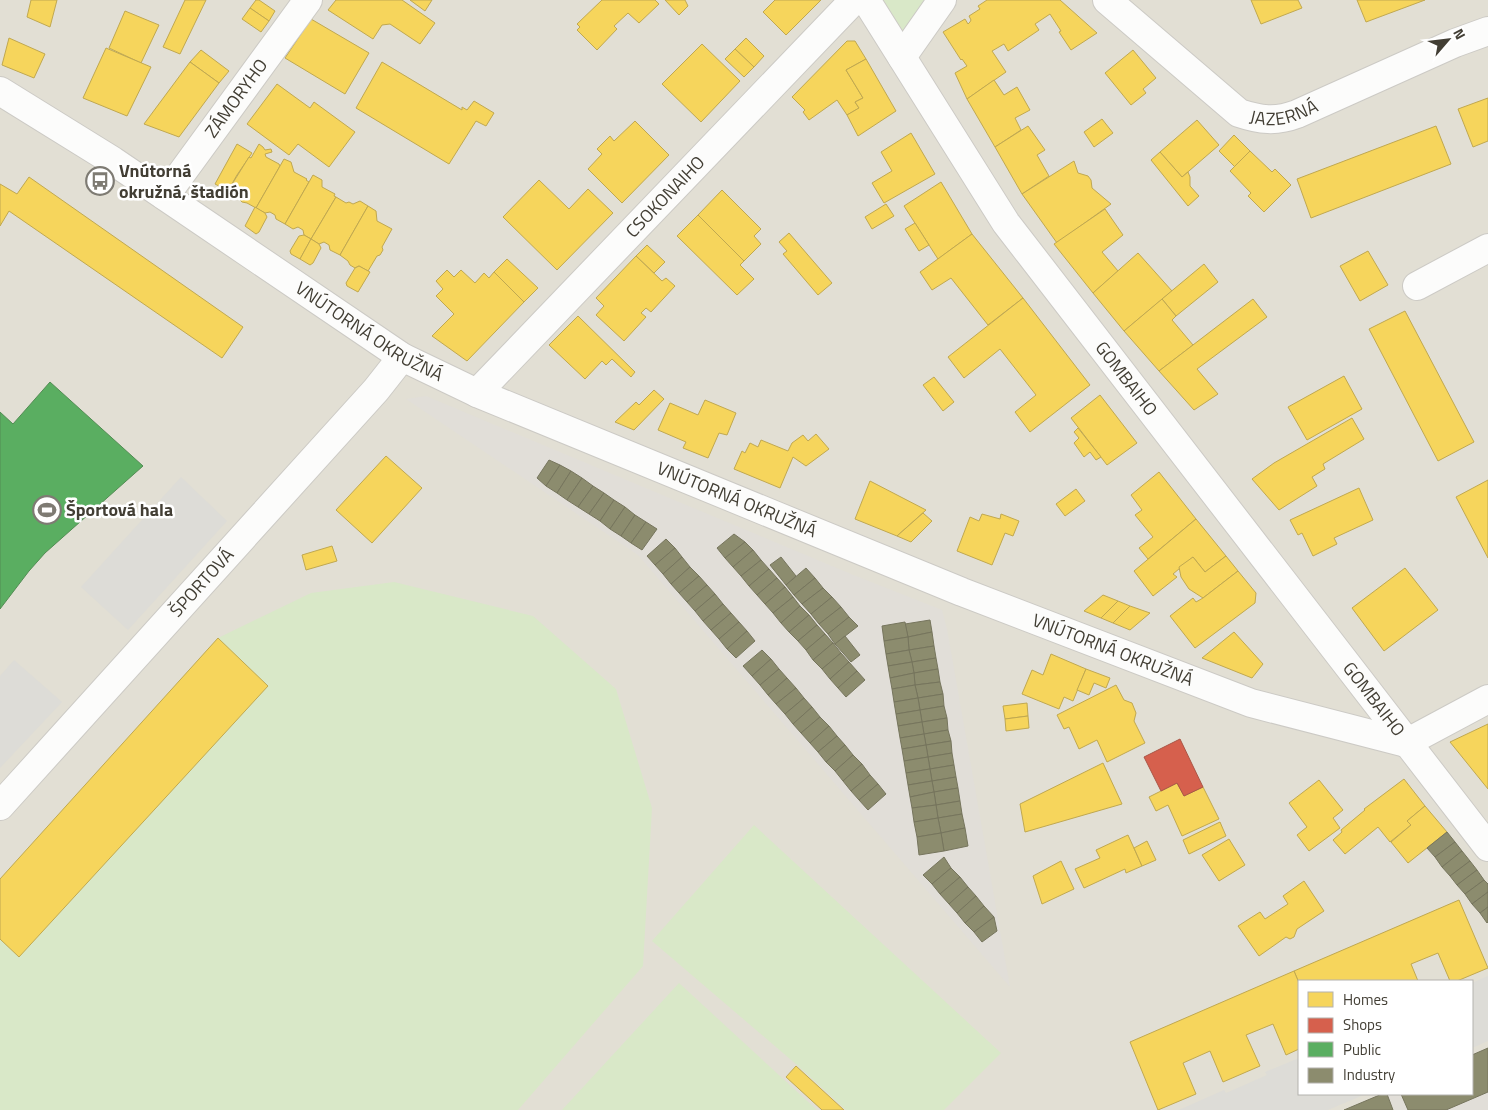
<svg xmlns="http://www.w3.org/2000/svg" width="1488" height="1110" font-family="'Titillium Web',sans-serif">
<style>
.residential{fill:#e2dfd4}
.industrial{fill:#e1ded8}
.green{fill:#d9e8c8}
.parking{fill:#dddcd7}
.homes{fill:#f6d55c;stroke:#c0a850}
.shops{fill:#d6604d;stroke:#aa5646}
.public{fill:#5aae61;stroke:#538c54}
.industry{fill:#8c8c6e;stroke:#76755d}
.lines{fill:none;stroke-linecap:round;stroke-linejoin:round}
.minor-casing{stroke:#cccac5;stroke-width:30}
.minor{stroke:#fcfcfb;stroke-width:28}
.labels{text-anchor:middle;stroke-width:5;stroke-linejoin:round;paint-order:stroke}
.street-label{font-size:18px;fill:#423e34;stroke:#fff}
.poi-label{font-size:18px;font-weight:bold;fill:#423e34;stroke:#fff;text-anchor:start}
</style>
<rect width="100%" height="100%" fill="#eeede7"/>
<polygon class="residential" points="0,0 1488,0 1488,1048 1472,1055 1472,981 1299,981 1299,1094 1382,1094 1344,1110 0,1110"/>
<g class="industrial">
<polygon points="426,396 851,574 942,610 947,629 1010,987 638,555 406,399"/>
<polygon points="1488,1048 1488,1110 1344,1110 1382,1094 1472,1094 1472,1055"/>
</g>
<g class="green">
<polygon points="879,0 926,0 901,36"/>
<polygon points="394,582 533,616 616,689 652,808 643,966 518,1110 0,1110 0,879 218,638 311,593"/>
<polygon points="754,825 1001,1053 944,1110 846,1110 797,1065 652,941"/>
<polygon points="679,983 817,1110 562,1110"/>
</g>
<g class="parking">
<polygon points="181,477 227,521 128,630 81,587"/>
<polygon points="14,660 62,702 0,768 0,676"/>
<polygon points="1488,976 1488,1041 1472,1048 1472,983"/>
<polygon points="1299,1058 1299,1094 1366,1094 1328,1110 1179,1110 1224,1090 1226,1093 1267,1075 1265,1072"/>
</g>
<g class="homes">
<polygon points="31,0 57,0 50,27 27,17"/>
<polygon points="185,0 206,0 180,54 163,47"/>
<polygon points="256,0 259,0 275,11 269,21 250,8"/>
<polygon points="336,0 402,0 435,23 420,44 390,24 382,25 373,39 328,10"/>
<polygon points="410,0 432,0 425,11"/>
<polygon points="602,0 655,0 659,4 639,23 628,13 614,26 617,29 597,50 577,30 580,27 577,24"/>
<polygon points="665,0 685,0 688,6 679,15"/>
<polygon points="775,0 821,0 786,35 763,12"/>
<polygon points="987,0 1060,0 1097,33 1071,50 1059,32 1061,31 1050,14 1035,24 1039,30 1008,51 1004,44 992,51 1006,72 967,99 955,73 967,66 962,59 961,60 943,32 965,19 968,24 970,22 971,20 969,16 980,9 978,6"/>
<polygon points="1251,0 1298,0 1302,8 1261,24"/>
<polygon points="1357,0 1425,0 1366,22"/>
<polygon points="250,8 269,21 261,32 242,19"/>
<polygon points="125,11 159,25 141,63 109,48"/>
<polygon points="311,19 369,53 345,94 285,58"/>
<polygon points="9,38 45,54 34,78 2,65"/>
<polygon points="746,38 764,56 754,67 735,49"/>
<polygon points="847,41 855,41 866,59 846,70 863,98 855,102 859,108 847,115 837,100 809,120 803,112 805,110 792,97"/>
<polygon points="702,44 740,81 701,122 662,84"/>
<polygon points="106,48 151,67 127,116 83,98"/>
<polygon points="735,49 754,67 744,77 725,59"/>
<polygon points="201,50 229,71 219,83 190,62"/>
<polygon points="1133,50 1156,78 1143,89 1146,93 1131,105 1105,73"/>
<polygon points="866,59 896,111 858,136 847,115 859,108 855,102 863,98 846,70"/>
<polygon points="190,62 219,83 179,137 144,124"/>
<polygon points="382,62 462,110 462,107 467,110 474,101 494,113 486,126 476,121 449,164 356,108"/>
<polygon points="994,80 1004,95 1017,87 1030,110 1015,118 1021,130 995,147 967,99"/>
<polygon points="277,84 310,108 314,102 355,132 329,167 298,144 289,155 247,124"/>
<polygon points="1488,98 1488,141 1473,147 1458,109"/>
<polygon points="1102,119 1113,133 1094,147 1084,132"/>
<polygon points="1197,120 1219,145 1182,177 1160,152"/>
<polygon points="635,121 669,155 622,203 588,169 602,154 597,149 610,136 614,141"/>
<polygon points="1028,126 1045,150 1037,155 1049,176 1022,194 995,147"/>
<polygon points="1436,126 1451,164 1311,218 1297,179"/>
<polygon points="911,133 935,174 884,203 872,183 892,171 881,152"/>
<polygon points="1234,135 1250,151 1235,167 1219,151"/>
<polygon points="237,144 252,153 237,175 229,189 230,192 215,184"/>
<polygon points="259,144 263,147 265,150 271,149 272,152 265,154 266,157 279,164 280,166 256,208 247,203 242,202 237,197 230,192 229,189 249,157 251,158"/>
<polygon points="1250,151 1272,172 1275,169 1291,185 1264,212 1248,196 1251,193 1230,171"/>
<polygon points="1160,152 1182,177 1188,172 1190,177 1190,186 1199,196 1188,206 1151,160"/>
<polygon points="284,159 291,162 294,172 307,179 306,180 309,182 285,224 276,219 275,215 270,212 265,213 256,208"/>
<polygon points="1074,161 1078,173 1088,176 1091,180 1092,188 1111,204 1057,243 1022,194"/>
<polygon points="313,175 322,180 322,187 335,194 334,196 336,197 311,239 304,235 303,230 298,227 293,229 285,224"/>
<polygon points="29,177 243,327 222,358 9,211 0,226 0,184 17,194"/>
<polygon points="539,180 569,209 588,189 613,213 557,270 503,217"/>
<polygon points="941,182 972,234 938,259 904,206"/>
<polygon points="722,190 761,229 754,236 761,244 744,261 698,215"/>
<polygon points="336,197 346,203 349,202 353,204 360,201 368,206 340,255 330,250 329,245 324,242 319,244 311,239"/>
<polygon points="886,204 894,216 872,229 865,217"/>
<polygon points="368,206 376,211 377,221 392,229 382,247 383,250 380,255 377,256 368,271 359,266 355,268 350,265 348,261 340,255"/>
<polygon points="255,207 265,213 267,217 259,232 256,234 245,226"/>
<polygon points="1105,209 1123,235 1102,252 1118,271 1093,293 1054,244"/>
<polygon points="698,215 744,261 740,265 754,279 737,295 677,236"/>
<polygon points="915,223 929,245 919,251 905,229"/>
<polygon points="789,233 832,283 818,295 783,254 787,251 779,242"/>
<polygon points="972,234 1023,298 988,325 951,278 932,290 920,272"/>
<polygon points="304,235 311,239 300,259 291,254 290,251 299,236"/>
<polygon points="311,239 319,244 321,248 313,263 310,265 300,259"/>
<polygon points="647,245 665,262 654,273 636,256"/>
<polygon points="1368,251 1388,285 1360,301 1340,266"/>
<polygon points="1138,253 1172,291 1124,331 1093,293"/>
<polygon points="636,256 662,281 666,278 675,286 651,312 646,308 641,313 646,317 624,341 596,315 604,306 596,298"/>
<polygon points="507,259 538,288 524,302 494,272"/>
<polygon points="1204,264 1218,282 1176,316 1162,299"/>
<polygon points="359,266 370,272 358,292 347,286 346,283 355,268"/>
<polygon points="447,270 454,277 461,270 475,283 484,273 489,278 494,272 524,302 467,361 432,336 454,314 436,296 443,289 436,281"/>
<polygon points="1023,298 1090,385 1030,432 1015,412 1036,395 1000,349 964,378 948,357"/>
<polygon points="1162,299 1176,316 1172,320 1193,345 1159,371 1124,331"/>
<polygon points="1253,299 1267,317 1197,369 1218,394 1194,410 1159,371"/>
<polygon points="1405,311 1474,442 1438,461 1369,329"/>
<polygon points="578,316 635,372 631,377 612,359 606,365 602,361 585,379 549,345"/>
<polygon points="1344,376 1362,409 1307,440 1288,407"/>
<polygon points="934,377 954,402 943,411 923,385"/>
<polygon points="654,390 664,399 634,430 615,422 636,402 639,405"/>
<polygon points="1100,395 1137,443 1107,465 1071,418"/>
<polygon points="705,400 736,413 727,435 719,433 708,458 683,448 686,442 658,430 670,403 698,415"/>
<polygon points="1352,418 1364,439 1323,464 1325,469 1312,477 1317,486 1279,510 1252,479 1274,463"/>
<polygon points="1078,428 1101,457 1096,460 1090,452 1084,457 1074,443 1079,438 1074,432"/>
<polygon points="816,434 829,449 806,466 793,457 780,488 734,469 742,451 745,453 750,443 758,447 761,440 788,451 792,443 803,435 808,441"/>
<polygon points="386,456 422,488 372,543 336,510"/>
<polygon points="1159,472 1196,519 1148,559 1139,548 1153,537 1135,515 1142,510 1131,495"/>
<polygon points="1488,480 1488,558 1456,497"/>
<polygon points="870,481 926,510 897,536 855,519"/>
<polygon points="1359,488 1373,520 1334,538 1337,544 1313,556 1302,533 1298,535 1290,520"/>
<polygon points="1076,489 1085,501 1065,516 1056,504"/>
<polygon points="923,513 932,521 911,542 897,536"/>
<polygon points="982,514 1000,519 1001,514 1019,521 1013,536 1005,533 992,565 957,551 970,517 979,521"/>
<polygon points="1196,519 1226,556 1205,572 1193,557 1173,574 1177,577 1153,596 1134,571"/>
<polygon points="332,546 337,561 306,570 302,555"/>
<polygon points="1226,556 1238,571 1203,598 1189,589 1181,577 1179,567 1193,557 1205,572"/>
<polygon points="1405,568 1438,610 1384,651 1352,608"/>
<polygon points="1238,571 1256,593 1255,603 1195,648 1170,616 1193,598 1196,602 1203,598"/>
<polygon points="1103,595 1118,601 1101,618 1084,611"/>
<polygon points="1118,601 1130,606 1113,623 1101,618"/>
<polygon points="1130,606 1150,613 1130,630 1113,623"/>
<polygon points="1234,632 1263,664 1252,678 1202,658"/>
<polygon points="218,638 268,686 19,957 0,939 0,879"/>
<polygon points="1051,654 1086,669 1073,701 1064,697 1059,709 1022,694 1032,670 1043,675"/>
<polygon points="1086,669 1110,678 1106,688 1094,683 1089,695 1077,690"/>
<polygon points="1116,685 1124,700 1132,703 1136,713 1134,721 1145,743 1107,762 1097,740 1079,749 1069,727 1064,729 1057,715"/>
<polygon points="1027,703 1028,716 1005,719 1003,706"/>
<polygon points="1028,716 1029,728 1006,731 1005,719"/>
<polygon points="1488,724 1488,789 1450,742"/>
<polygon points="1103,763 1122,804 1025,832 1020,804"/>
<polygon points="1404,779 1425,806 1407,821 1411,825 1390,842 1378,827 1345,854 1333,840 1342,832 1341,830 1365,810 1364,809"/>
<polygon points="1319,780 1343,810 1333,818 1340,828 1309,851 1297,835 1307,827 1289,803"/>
<polygon points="1177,783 1184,796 1203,787 1219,819 1182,836 1168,805 1156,811 1149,797"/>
<polygon points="1425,806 1447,832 1408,863 1391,842 1411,825 1407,821"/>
<polygon points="1220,822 1226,836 1189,854 1183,840"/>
<polygon points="1128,835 1142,866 1126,873 1125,869 1084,888 1075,869 1100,858 1096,850"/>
<polygon points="1229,839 1245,865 1219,881 1202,855"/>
<polygon points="1147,841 1156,860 1142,866 1134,848"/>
<polygon points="1061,861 1074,889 1042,904 1033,876"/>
<polygon points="1304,881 1324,911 1297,929 1294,937 1290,939 1286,937 1259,956 1238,926 1260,912 1265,919 1288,904 1283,896"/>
<polygon points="1459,900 1488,968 1457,981 1450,981 1438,953 1411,964 1418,981 1299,981 1299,983 1294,971"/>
<polygon points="1294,971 1299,983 1299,1049 1286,1055 1273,1024 1246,1035 1260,1066 1223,1082 1210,1051 1183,1063 1196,1094 1158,1110 1130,1042"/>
<polygon points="796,1066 844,1110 822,1110 786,1077"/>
</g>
<polygon class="shops" points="1180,739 1203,787 1184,796 1177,783 1161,791 1144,757"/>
<polygon class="public" points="50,382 143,466 45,553 29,571 0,609 0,412 13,424"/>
<g class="industry">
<polygon points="549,460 560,465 546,486 537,478"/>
<polygon points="560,465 571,471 557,493 546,486"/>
<polygon points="571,471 582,478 567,500 557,493"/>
<polygon points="582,478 593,486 578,507 567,500"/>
<polygon points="593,486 604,493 589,514 578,507"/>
<polygon points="604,493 614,500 600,521 589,514"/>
<polygon points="614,500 625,507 610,529 600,521"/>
<polygon points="625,507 635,515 621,536 610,529"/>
<polygon points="635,515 646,522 631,543 621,536"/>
<polygon points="646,522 657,529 642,550 631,543"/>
<polygon points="734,534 745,542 725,558 717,548"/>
<polygon points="666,539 675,548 655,565 647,556"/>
<polygon points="745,542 753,550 733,567 725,558"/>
<polygon points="675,548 682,557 663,574 655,565"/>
<polygon points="753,550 761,560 741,576 733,567"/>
<polygon points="682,557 690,567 671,584 663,574"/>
<polygon points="781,557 796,576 786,585 770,565"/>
<polygon points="761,560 769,569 749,586 741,576"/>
<polygon points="690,567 699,576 679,593 671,584"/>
<polygon points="806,568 815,578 794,595 786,585"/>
<polygon points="769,569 777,578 757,595 749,586"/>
<polygon points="699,576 707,585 687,602 679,593"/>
<polygon points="777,578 785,587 765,604 757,595"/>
<polygon points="815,578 823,588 802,604 794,595"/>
<polygon points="707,585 715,594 695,611 687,602"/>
<polygon points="785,587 793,597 773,613 765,604"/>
<polygon points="823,588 832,597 811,614 802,604"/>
<polygon points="715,594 723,604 703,621 695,611"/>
<polygon points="793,597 800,606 781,623 773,613"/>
<polygon points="832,597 841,607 819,624 811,614"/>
<polygon points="723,604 731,613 711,630 703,621"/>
<polygon points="800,606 809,615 789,632 781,623"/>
<polygon points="841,607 849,617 828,634 819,624"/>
<polygon points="731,613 739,622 719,639 711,630"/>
<polygon points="809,615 817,625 798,641 789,632"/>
<polygon points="849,617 858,626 835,644 828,634"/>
<polygon points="930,620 932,632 908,637 905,624"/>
<polygon points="739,622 747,631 727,649 719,639"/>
<polygon points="905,622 908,637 884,641 882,626"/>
<polygon points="817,625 825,634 806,650 798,641"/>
<polygon points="747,631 755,641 736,658 727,649"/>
<polygon points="932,632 934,646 909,650 908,637"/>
<polygon points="825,634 833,643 813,660 806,650"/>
<polygon points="845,636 860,655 851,662 835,644"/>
<polygon points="908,637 909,650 886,654 884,641"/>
<polygon points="833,643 841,653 822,669 813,660"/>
<polygon points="934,646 936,658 912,662 909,650"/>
<polygon points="762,650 771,659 752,676 743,666"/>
<polygon points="909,650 912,662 888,666 886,654"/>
<polygon points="841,653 849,662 830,679 822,669"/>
<polygon points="936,658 938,669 914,673 912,662"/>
<polygon points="771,659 779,669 760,685 752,676"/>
<polygon points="849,662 857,671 838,688 830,679"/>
<polygon points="912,662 914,673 890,678 888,666"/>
<polygon points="779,669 787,678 768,695 760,685"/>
<polygon points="938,669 940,682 915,685 914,673"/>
<polygon points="857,671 865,680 846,697 838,688"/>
<polygon points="914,673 915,685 892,689 890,678"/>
<polygon points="787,678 796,688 776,704 768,695"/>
<polygon points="940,682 943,694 918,698 915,685"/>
<polygon points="915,685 918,698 894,702 892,689"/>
<polygon points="796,688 804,698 785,714 776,704"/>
<polygon points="943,694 944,706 920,710 918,698"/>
<polygon points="804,698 812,707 793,724 785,714"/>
<polygon points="918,698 920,710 896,714 894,702"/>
<polygon points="944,706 947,718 922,722 920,710"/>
<polygon points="812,707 820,717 801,733 793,724"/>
<polygon points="920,710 922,722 898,726 896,714"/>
<polygon points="820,717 829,726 810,743 801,733"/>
<polygon points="947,718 948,730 924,734 922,722"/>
<polygon points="922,722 924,734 900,738 898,726"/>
<polygon points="829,726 837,736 818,752 810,743"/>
<polygon points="948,730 951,741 926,745 924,734"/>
<polygon points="924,734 926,745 902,749 900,738"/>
<polygon points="837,736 845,745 826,762 818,752"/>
<polygon points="951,741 952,753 928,757 926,745"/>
<polygon points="845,745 853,755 835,771 826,762"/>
<polygon points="926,745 928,757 904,761 902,749"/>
<polygon points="952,753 954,765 930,769 928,757"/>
<polygon points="853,755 862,764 843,781 835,771"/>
<polygon points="928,757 930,769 906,773 904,761"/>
<polygon points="862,764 870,775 851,791 843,781"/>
<polygon points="954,765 956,777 932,781 930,769"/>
<polygon points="930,769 932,781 908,785 906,773"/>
<polygon points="870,775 878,784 859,800 851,791"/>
<polygon points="956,777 958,788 934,792 932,781"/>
<polygon points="932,781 934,792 910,797 908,785"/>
<polygon points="878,784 886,794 868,810 859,800"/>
<polygon points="958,788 960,801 936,805 934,792"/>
<polygon points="934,792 936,805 912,808 910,797"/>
<polygon points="960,801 962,814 938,818 936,805"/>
<polygon points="936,805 938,818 914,822 912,808"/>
<polygon points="962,814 965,828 941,833 938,818"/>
<polygon points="938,818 941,833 917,837 914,822"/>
<polygon points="965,828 968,846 944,851 941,833"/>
<polygon points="1447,832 1455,842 1435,857 1427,848"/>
<polygon points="941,833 944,851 919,855 917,837"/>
<polygon points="1455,842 1462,851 1442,867 1435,857"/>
<polygon points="1462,851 1470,861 1450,876 1442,867"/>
<polygon points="944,857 951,868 932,884 923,875"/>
<polygon points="1470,861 1477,870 1457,885 1450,876"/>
<polygon points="951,868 960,877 940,894 932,884"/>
<polygon points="1477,870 1484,880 1465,894 1457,885"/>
<polygon points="960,877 968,887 949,904 940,894"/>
<polygon points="1484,880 1488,884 1488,892 1472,904 1465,894"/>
<polygon points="968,887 976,896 957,913 949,904"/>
<polygon points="1488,892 1488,907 1480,913 1472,904"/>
<polygon points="976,896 984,906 965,923 957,913"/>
<polygon points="984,906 994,917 974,932 965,923"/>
<polygon points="1488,907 1488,922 1487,923 1480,913"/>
<polygon points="994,917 997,931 982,942 974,932"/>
<polygon points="1488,1048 1488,1092 1446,1110 1408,1110 1401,1094 1472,1094 1472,1055"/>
<polygon points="1382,1094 1387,1094 1393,1110 1344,1110"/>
</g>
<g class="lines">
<defs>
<g id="minor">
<path id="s1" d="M866,0L1006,223L1488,847"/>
<path id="s2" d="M1107,0L1239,113C1260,120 1276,122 1297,114L1455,43L1488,31"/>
<polyline points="902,57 942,0"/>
<path id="s3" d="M0,91L113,161L402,357L477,393L962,592L1251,703L1406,743"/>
<path id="s4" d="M165,196L308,0"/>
<polyline points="1417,286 1488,248"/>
<path id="s5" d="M477,393L854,0"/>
<polyline points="1406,743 1488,699"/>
<path id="s6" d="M0,806L376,390L402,357"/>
</g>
</defs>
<use href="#minor" class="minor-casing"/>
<use href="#minor" class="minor"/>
</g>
<defs>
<symbol id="bus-ring" viewBox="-11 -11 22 22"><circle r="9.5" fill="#fff" stroke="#7e7b73" stroke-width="1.5"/><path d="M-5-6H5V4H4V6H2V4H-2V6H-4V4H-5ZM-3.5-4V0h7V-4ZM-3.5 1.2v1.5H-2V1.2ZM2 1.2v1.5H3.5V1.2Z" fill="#7e7b73"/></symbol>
<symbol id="stadium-ring" viewBox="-11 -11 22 22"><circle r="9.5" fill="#fff" stroke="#7e7b73" stroke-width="1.5"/><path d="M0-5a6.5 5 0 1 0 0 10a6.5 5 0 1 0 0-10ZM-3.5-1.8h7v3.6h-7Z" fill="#7e7b73"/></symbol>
</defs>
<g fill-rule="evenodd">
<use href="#bus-ring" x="84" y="165" width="32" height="32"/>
<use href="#stadium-ring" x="31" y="494" width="32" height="32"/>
</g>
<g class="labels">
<g class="street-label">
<text dy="6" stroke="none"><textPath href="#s4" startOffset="121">ZÁMORYHO</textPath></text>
<text dy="6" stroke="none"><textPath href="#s2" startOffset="220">JAZERNÁ</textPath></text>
<text dy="6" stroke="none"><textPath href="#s5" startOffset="272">CSOKONAIHO</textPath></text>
<text dy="6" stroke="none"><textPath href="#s3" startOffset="441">VNÚTORNÁ OKRUŽNÁ</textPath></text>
<text dy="6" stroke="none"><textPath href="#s1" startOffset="460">GOMBAIHO</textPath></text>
<text dy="6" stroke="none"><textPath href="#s3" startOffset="846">VNÚTORNÁ OKRUŽNÁ</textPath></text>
<text dy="6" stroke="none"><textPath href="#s6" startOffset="301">ŠPORTOVÁ</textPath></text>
<text dy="6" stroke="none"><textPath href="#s3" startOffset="1251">VNÚTORNÁ OKRUŽNÁ</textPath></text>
<text dy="6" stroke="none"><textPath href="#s1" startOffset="865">GOMBAIHO</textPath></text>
</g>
<g class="poi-label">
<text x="119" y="177">Vnútorná<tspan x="119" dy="21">okružná, štadión</tspan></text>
<text x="66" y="516">Športová hala</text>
</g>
</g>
<rect x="1298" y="980" width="175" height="115" fill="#ffffff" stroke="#b3b2ae"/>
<rect x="1308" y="992" width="25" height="15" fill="#f6d55c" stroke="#b3b2ae"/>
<text x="1343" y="1005" font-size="15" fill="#423e34">Homes</text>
<rect x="1308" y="1018" width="25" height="15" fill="#d6604d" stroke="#b3b2ae"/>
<text x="1343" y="1030" font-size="15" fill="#423e34">Shops</text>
<rect x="1308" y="1042" width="25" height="15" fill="#5aae61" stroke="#b3b2ae"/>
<text x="1343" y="1055" font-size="15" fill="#423e34">Public</text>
<rect x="1308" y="1068" width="25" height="15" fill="#8c8c6e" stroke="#b3b2ae"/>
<text x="1343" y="1080" font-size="15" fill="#423e34">Industry</text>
<g transform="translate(1448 40) rotate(62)" stroke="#ffffff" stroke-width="4" paint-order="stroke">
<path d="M0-4L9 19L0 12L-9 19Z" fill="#423e34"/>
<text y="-8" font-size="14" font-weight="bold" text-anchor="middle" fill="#423e34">N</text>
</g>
</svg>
